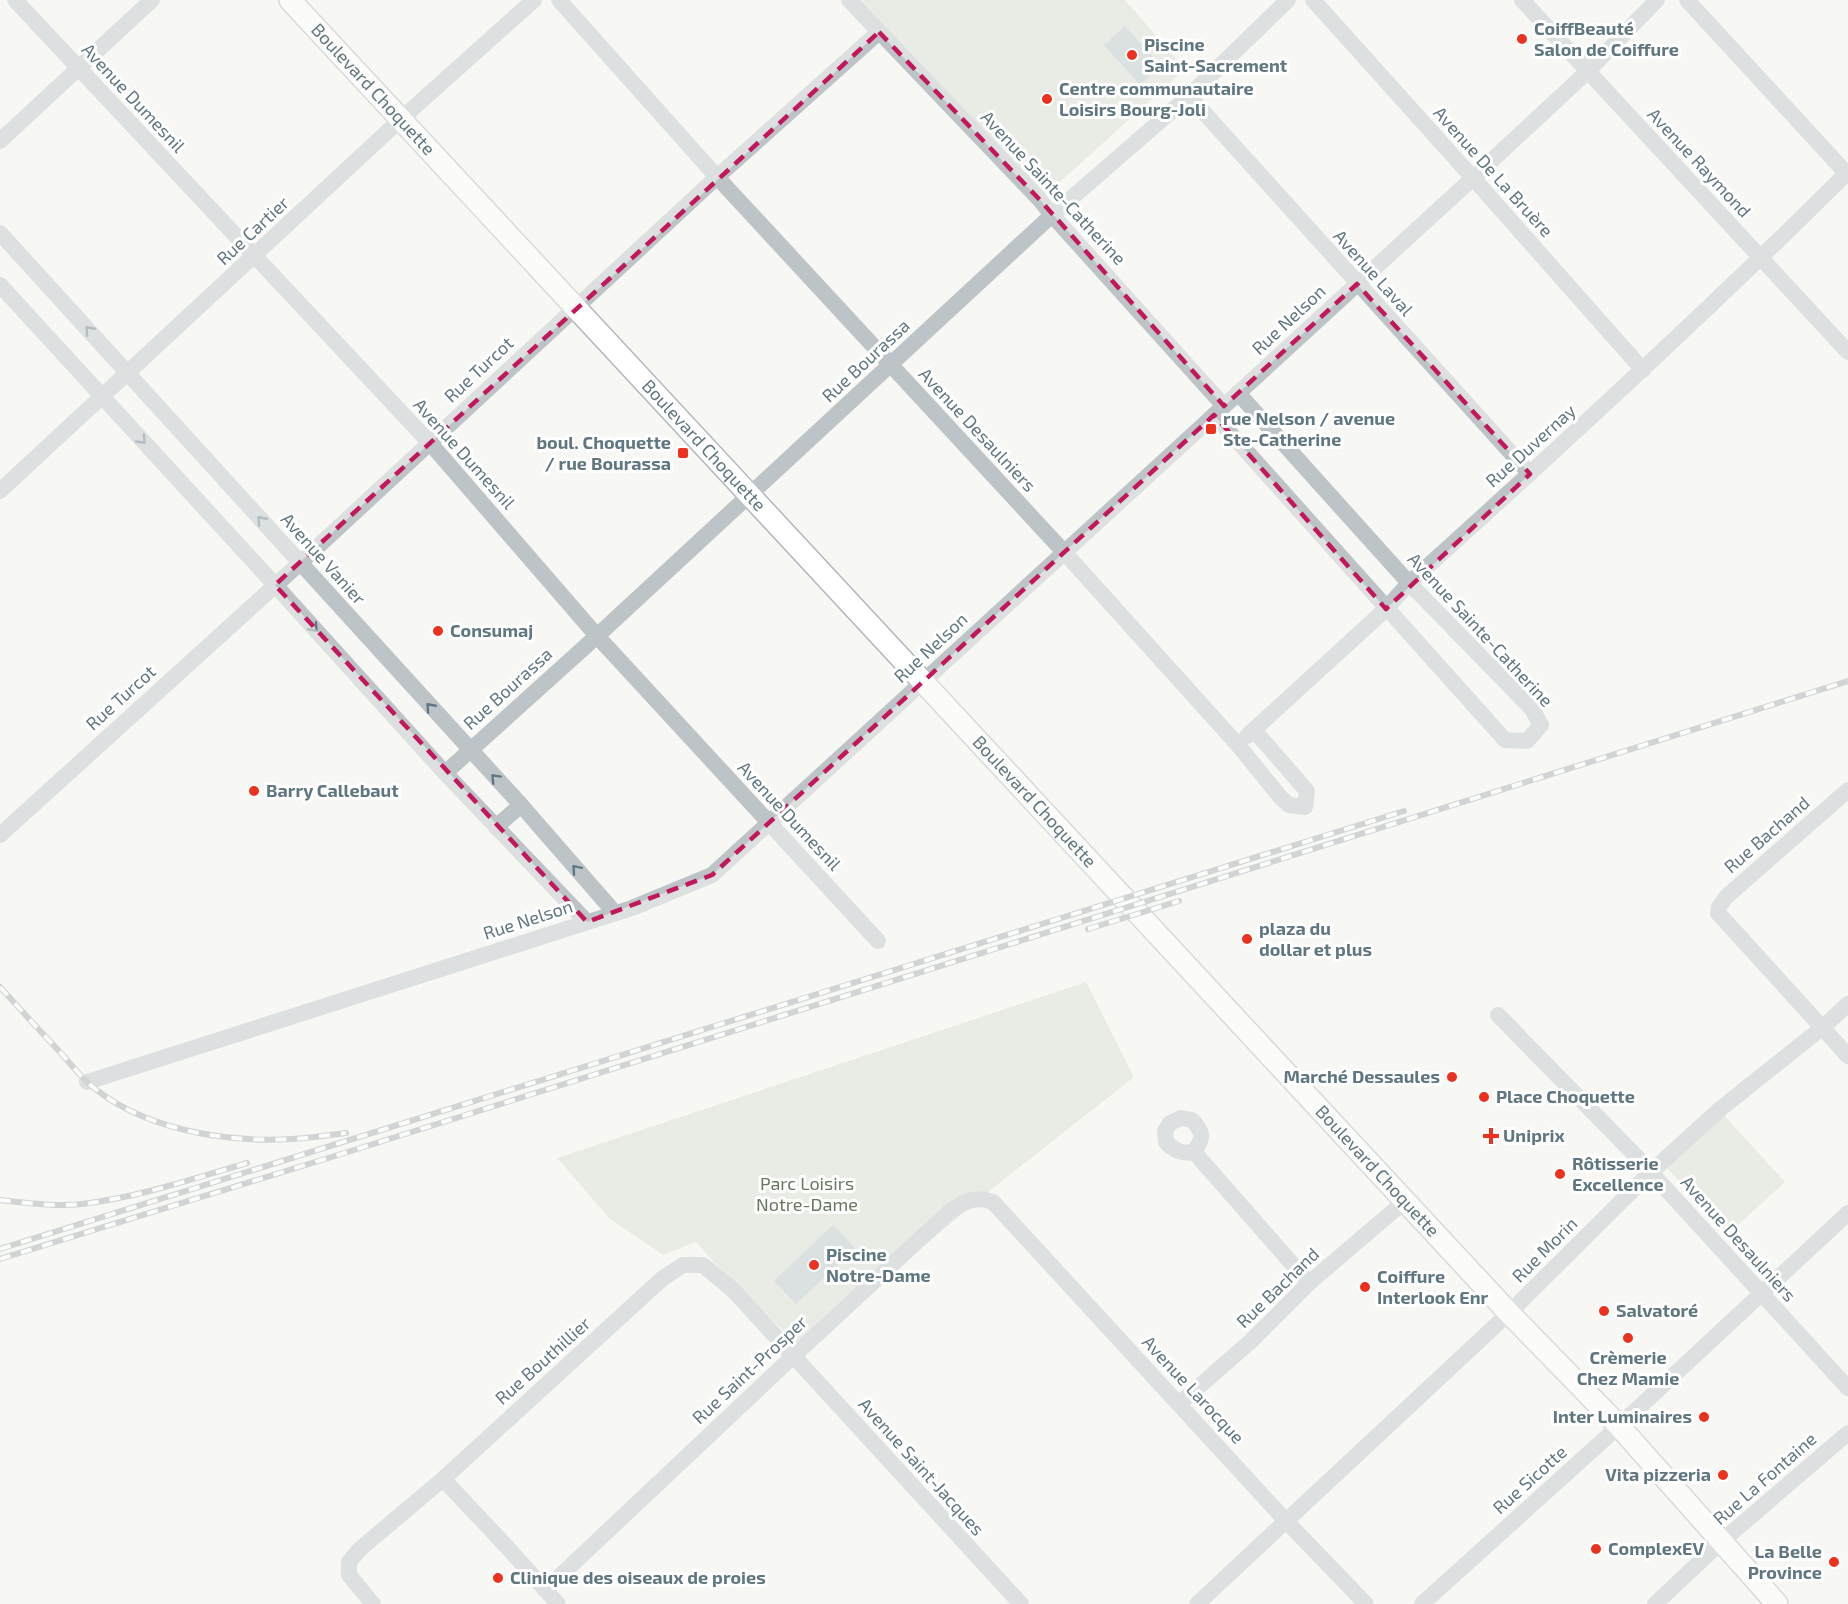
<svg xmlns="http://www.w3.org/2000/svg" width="1848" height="1604" font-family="'Exo 2',sans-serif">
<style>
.green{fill:#d8dcd3}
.water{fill:#b5c5c8}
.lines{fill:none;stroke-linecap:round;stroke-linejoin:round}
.major-casing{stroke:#b1b8bc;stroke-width:24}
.minor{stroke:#bdc4c7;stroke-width:16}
.major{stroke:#fff;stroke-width:21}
.rail-casing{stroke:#9fa9ad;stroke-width:6}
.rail{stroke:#fff;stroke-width:4;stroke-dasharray:11;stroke-linecap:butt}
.oneway{stroke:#607781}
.marked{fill:none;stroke:#c2185b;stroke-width:4.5;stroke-dasharray:12 8;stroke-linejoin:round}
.poi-dot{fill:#ec321f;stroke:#fff;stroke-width:2}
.labels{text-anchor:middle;stroke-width:6;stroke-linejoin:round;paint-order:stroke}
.poi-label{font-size:18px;font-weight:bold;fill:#607781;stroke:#fff;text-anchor:start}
.street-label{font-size:18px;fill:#607781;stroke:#fff}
.park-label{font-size:18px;fill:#677860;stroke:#fff}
</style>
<rect width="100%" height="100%" fill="#f7f7f4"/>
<g class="green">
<polygon points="851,0 1125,0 1185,69 1040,200"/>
<polygon points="1086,982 1134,1077 993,1188 802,1348 735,1286 696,1242 663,1255 610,1219 557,1158"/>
<polygon points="1719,1110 1785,1182 1728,1234 1662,1163"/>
</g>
<g class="water">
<polygon points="1125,26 1161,66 1140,85 1104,45"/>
<polygon points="833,1225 855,1248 796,1304 774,1281"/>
</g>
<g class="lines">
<defs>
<g id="major">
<path id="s1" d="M290,0L1509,1313L1619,1426L1777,1604"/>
</g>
</defs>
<use href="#major" class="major-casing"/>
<g class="minor">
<polyline points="15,0 430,443 597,636 878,941"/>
<polyline points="559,0 717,177 1064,552 1238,745 1281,798 1289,805 1305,807 1307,791 1254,730"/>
<polyline points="849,0 1040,200 1052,215 1224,406"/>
<polyline points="1313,0 1473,178 1643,370"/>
<polyline points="1522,0 1848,352"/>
<polyline points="1687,0 1848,175"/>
<polyline points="1189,96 1530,474"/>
<polyline points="0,141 152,0"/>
<polyline points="0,233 521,805 615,913"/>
<polyline points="0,285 275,585 445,773 587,922"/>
<polyline points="1214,415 1505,740 1527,741 1541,725 1532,709 1409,583 1238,393"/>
<polyline points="0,491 401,119 534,0"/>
<path d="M1247,736L1386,609L1409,583C1558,449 1706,313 1848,172"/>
<polyline points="445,773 597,636 1052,215 1189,96 1288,0"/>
<polyline points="1848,790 1726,897 1719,907 1718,913 1848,1056"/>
<polyline points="496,827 521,805"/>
<polyline points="0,835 300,563 717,177 879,32"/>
<polyline points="1498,1015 1635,1155 1848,1388"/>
<polyline points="87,1082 632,908 712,875 1473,178 1588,71 1657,0"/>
<path d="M1181,1118L1192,1120C1204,1133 1204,1137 1194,1152C1181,1154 1175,1151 1166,1142L1165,1131L1170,1123Z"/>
<polyline points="1194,1152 1309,1283"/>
<polyline points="1179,1404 1251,1341 1309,1283 1405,1201"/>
<polyline points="443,1479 508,1548 558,1604"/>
<path d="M545,1590L787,1362L949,1212C964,1202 974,1195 993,1202L1286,1521L1366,1604"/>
<polyline points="373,1604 349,1575 349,1562 360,1549 443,1479 663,1278 683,1265 703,1265 733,1290 1021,1604"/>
<polyline points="1197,1604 1509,1313 1651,1172 1719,1110 1823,1027 1848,1004"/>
<polyline points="1422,1604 1619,1426 1848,1213"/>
<polyline points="1655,1604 1721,1542 1848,1433"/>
</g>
<use href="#major" class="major"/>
<defs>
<g id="rail">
<polyline points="1088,929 1179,901"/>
<path d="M0,987C20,1009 39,1030 59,1051C68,1061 77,1072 86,1081C138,1129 224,1143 292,1139C310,1138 328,1135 346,1133"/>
<path d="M0,1200C27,1203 56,1207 82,1204C139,1197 193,1179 247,1163"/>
<polyline points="0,1249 1404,811"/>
<polyline points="0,1259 351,1151 1848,681"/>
</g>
</defs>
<use href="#rail" class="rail-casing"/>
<use href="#rail" class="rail"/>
</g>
<defs><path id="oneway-chevron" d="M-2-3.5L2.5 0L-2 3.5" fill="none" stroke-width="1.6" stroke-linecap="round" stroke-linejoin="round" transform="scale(1.5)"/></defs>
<g class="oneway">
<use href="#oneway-chevron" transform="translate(89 330) rotate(-132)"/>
<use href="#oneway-chevron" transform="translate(142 440) rotate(47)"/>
<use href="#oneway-chevron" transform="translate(261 520) rotate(-132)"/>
<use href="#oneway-chevron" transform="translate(314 628) rotate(48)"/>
<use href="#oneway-chevron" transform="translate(430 707) rotate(-132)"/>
<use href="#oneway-chevron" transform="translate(495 778) rotate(-133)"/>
<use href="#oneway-chevron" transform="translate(576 869) rotate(-131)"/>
</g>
<path d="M0 0H1848V1604H0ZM879,32L1040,200L1224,406L1357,284L1530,474L1386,609L1214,415L712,875L587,922L275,585Z" fill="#f7f7f4" fill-opacity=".55" fill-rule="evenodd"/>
<path class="marked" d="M879,32L1040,200L1224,406L1357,284L1530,474L1386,609L1214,415L712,875L587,922L275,585Z"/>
<g class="poi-dot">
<circle cx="1522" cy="39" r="6"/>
<circle cx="1132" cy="55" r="6"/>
<circle cx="1047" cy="99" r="6"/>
<rect x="1205" y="423" width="12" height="12" rx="3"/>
<rect x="677" y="447" width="12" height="12" rx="3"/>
<circle cx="438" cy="631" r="6"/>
<circle cx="254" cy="791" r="6"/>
<circle cx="1247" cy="939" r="6"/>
<circle cx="1452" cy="1077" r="6"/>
<circle cx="1484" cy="1097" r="6"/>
<path d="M1488 1127h6v6h6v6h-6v6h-6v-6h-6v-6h6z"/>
<circle cx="1560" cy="1174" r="6"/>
<circle cx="814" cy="1265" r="6"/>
<circle cx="1365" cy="1287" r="6"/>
<circle cx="1604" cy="1311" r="6"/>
<circle cx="1628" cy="1338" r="6"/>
<circle cx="1704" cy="1417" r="6"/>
<circle cx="1723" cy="1475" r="6"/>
<circle cx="1596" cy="1549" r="6"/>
<circle cx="1834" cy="1562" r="6"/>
<circle cx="498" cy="1578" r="6"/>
</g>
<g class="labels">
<g class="poi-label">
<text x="1534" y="35">CoiffBeauté<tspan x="1534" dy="21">Salon de Coiffure</tspan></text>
<text x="1144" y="51">Piscine<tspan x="1144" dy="21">Saint-Sacrement</tspan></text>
<text x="1059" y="95">Centre communautaire<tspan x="1059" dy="21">Loisirs Bourg-Joli</tspan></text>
<text x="1223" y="425">rue Nelson / avenue<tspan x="1223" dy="21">Ste-Catherine</tspan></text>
<text x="671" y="449" text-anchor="end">boul. Choquette<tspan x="671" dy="21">/ rue Bourassa</tspan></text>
<text x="450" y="637">Consumaj</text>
<text x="266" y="797">Barry Callebaut</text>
<text x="1259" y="935">plaza du<tspan x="1259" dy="21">dollar et plus</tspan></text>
<text x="1440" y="1083" text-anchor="end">Marché Dessaules</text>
<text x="1496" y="1103">Place Choquette</text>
<text x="1503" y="1142">Uniprix</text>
<text x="1572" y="1170">Rôtisserie<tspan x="1572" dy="21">Excellence</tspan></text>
<text x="826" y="1261">Piscine<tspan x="826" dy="21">Notre-Dame</tspan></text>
<text x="1377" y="1283">Coiffure<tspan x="1377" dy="21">Interlook Enr</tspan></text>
<text x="1616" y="1317">Salvatoré</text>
<text x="1628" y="1364" text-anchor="middle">Crèmerie<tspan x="1628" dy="21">Chez Mamie</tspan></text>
<text x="1692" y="1423" text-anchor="end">Inter Luminaires</text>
<text x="1711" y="1481" text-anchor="end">Vita pizzeria</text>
<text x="1608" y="1555">ComplexEV</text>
<text x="1822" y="1558" text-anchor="end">La Belle<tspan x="1822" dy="21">Province</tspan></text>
<text x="510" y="1584">Clinique des oiseaux de proies</text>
</g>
<g class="street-label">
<text dy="6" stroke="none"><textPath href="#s1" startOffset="122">Boulevard Choquette</textPath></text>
<text transform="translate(133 98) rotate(47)" y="6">Avenue Dumesnil</text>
<text transform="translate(1699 163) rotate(47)" y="6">Avenue Raymond</text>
<text transform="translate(1493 172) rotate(48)" y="6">Avenue De La Bruère</text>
<text transform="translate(1053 188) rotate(47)" y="6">Avenue Sainte-Catherine</text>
<text transform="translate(253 231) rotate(-43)" y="6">Rue Cartier</text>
<text transform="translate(1373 273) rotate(48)" y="6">Avenue Laval</text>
<text transform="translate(1289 320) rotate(-43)" y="6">Rue Nelson</text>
<text transform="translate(866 361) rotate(-43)" y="6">Rue Bourassa</text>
<text transform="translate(479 370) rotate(-43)" y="6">Rue Turcot</text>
<text transform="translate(977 430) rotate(47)" y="6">Avenue Desaulniers</text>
<text dy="6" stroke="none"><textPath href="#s1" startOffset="608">Boulevard Choquette</textPath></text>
<text transform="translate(1531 446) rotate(-42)" y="6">Rue Duvernay</text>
<text transform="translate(464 454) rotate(48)" y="6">Avenue Dumesnil</text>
<text transform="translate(323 559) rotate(48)" y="6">Avenue Vanier</text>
<text transform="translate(1480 630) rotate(47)" y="6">Avenue Sainte-Catherine</text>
<text transform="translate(931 648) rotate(-43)" y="6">Rue Nelson</text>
<text transform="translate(508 689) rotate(-42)" y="6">Rue Bourassa</text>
<text transform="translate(121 698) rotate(-42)" y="6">Rue Turcot</text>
<text dy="6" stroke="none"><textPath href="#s1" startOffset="1094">Boulevard Choquette</textPath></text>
<text transform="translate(789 816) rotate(47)" y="6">Avenue Dumesnil</text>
<text transform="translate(1767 835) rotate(-41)" y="6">Rue Bachand</text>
<text transform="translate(528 920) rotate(-18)" y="6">Rue Nelson</text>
<text dy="6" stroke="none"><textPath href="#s1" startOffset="1598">Boulevard Choquette</textPath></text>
<text transform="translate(1738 1239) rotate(48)" y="6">Avenue Desaulniers</text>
<text transform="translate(1545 1250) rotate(-45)" y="6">Rue Morin</text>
<text transform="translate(1278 1288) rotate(-44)" y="6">Rue Bachand</text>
<text transform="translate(543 1361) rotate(-42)" y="6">Rue Bouthillier</text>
<text transform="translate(750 1370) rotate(-43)" y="6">Rue Saint-Prosper</text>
<text transform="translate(1193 1390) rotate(47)" y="6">Avenue Larocque</text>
<text transform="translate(921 1467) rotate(48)" y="6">Avenue Saint-Jacques</text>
<text transform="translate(1765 1479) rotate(-41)" y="6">Rue La Fontaine</text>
<text transform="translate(1530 1480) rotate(-42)" y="6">Rue Sicotte</text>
</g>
<g class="park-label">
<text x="807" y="1190">Parc Loisirs<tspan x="807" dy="21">Notre-Dame</tspan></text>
</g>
</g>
</svg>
